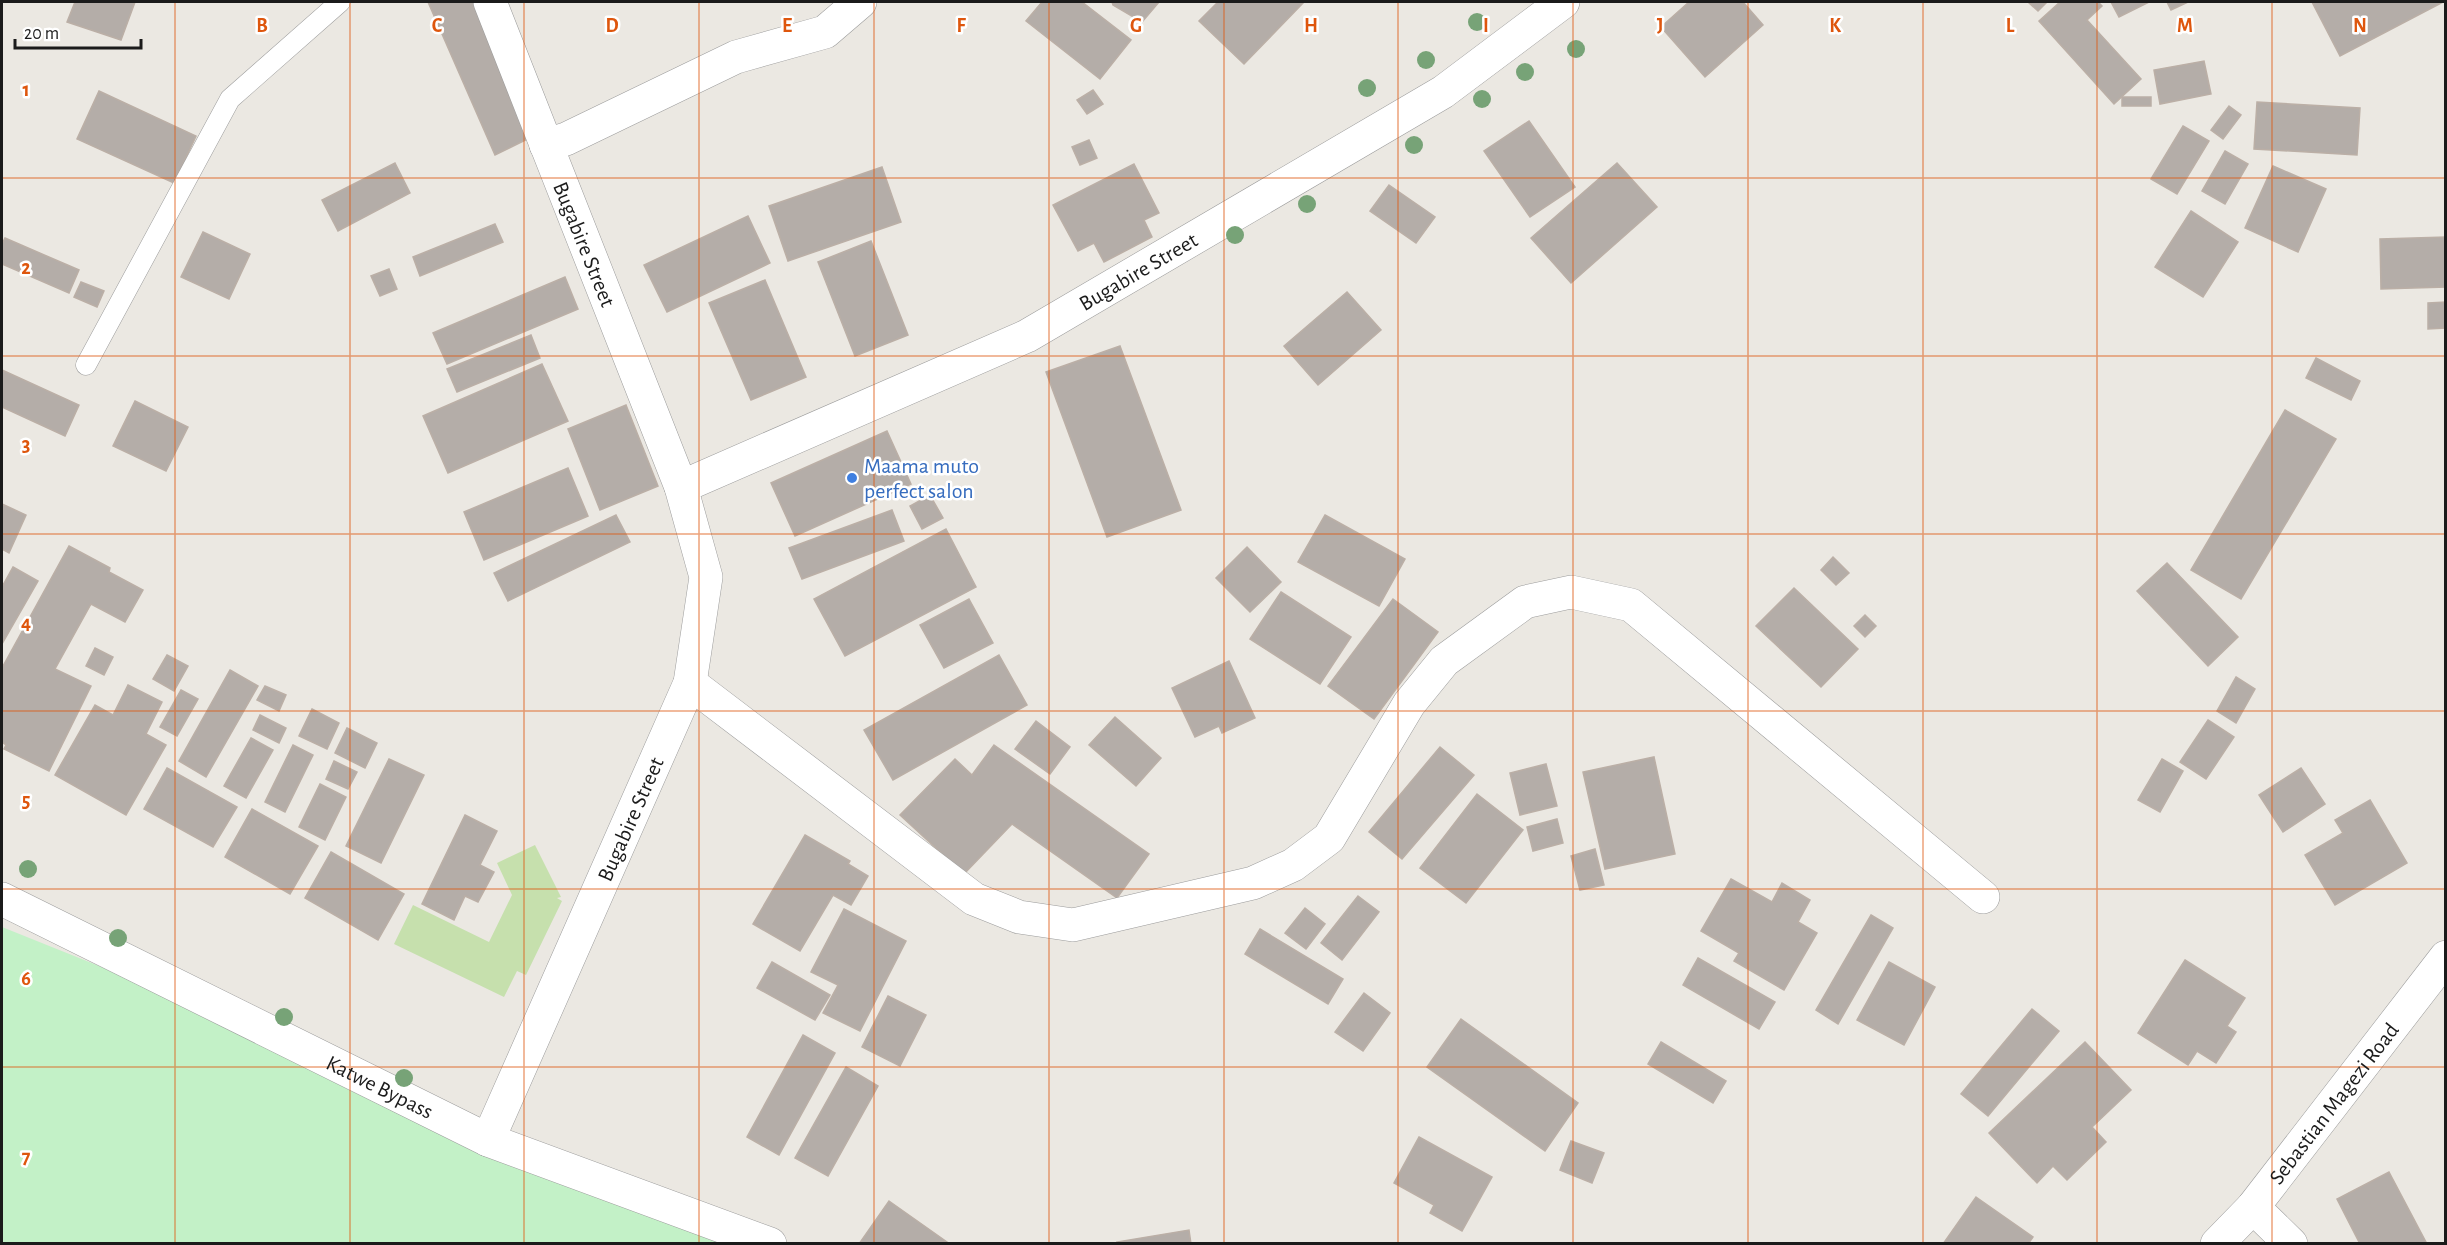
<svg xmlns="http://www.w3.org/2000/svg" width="2447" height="1245" font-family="'Alegreya Sans',sans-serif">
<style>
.grass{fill:#c6e0ad}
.park{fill:#c3f1c7}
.building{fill:#b4ada8;stroke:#bbafa6;stroke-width:1.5}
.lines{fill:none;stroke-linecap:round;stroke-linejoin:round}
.lane-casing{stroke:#9c9c9c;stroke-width:21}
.street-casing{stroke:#9c9c9c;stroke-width:34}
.lane{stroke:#fff;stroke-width:20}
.street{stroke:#fff;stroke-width:33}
.tree{fill:#77a377}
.grid{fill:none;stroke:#de560d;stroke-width:1.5;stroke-opacity:0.55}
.shop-dot{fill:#3f7fe0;stroke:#fff;stroke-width:2}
.labels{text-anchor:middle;stroke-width:5;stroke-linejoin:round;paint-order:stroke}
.street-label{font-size:22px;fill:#1b1b1b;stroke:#fff}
.shop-label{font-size:22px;fill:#366cbe;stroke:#fff;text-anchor:start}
.grid-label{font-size:20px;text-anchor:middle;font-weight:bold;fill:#de560d;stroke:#fff;stroke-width:5;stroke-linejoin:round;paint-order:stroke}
</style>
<rect width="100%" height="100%" fill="#ebe8e2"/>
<polygon class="grass" points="535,845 561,897 557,898 562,901 526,975 517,971 504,997 394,944 413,905 489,942 512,895 497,863"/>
<polygon class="park" points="2,927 789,1243 2,1243"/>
<g class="building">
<polygon points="75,2 135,2 121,40 67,22"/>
<polygon points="428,2 494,2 550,128 495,155"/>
<polygon points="1042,2 1082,2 1131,40 1100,79 1026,21"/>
<polygon points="1112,2 1159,2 1142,22 1113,5"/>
<polygon points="1218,2 1304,2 1244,64 1199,21"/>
<polygon points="1689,2 1743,2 1763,25 1705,77 1661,27"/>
<polygon points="2028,2 2047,2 2038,11"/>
<polygon points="2060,2 2098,2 2102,6 2087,20 2141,79 2114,104 2039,21"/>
<polygon points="2111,2 2149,2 2119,17"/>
<polygon points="2167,2 2188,2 2171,10"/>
<polygon points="2312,2 2443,2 2340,56"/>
<polygon points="2204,61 2211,94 2160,104 2154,70"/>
<polygon points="1093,90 1103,104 1087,114 1077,100"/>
<polygon points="99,91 196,136 174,183 77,139"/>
<rect x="2122" y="97" width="29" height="9"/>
<polygon points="2257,102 2360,108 2357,155 2254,149"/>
<polygon points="2229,106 2241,115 2223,139 2211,130"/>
<polygon points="1529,121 1575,187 1530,217 1484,151"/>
<polygon points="2183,126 2209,141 2177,194 2151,179"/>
<polygon points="1089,140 1097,158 1080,165 1072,147"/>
<polygon points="2225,151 2248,164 2225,204 2202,191"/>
<polygon points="395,163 410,193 338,231 322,200"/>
<polygon points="1617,163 1657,207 1571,283 1531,238"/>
<polygon points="1134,164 1159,213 1144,220 1152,237 1104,262 1094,243 1078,251 1053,205"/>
<polygon points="2273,166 2326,189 2298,252 2245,228"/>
<polygon points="882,167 901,222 788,261 769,206"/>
<polygon points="1389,185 1435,217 1416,243 1370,211"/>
<polygon points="2191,211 2238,242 2203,297 2155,267"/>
<polygon points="748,216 770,263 667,312 644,265"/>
<polygon points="495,224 503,242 420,276 413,257"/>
<polygon points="203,232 250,254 229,299 181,277"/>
<polygon points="2446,237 2446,287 2381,289 2380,239"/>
<polygon points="5,238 79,270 69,293 2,264 2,244"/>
<polygon points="871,241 908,335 855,356 818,262"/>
<polygon points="389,269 397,289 380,296 371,276"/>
<polygon points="565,277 578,309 447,364 433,333"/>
<polygon points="765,280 806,377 751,400 709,303"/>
<polygon points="81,282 104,291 97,307 74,297"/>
<polygon points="1347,292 1381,330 1318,385 1284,346"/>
<polygon points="2446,302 2446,328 2428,329 2428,303"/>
<polygon points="531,335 540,358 457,392 447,369"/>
<polygon points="1120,346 1181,510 1107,537 1046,372"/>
<polygon points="2316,358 2360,381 2351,400 2306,378"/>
<polygon points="542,364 568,421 448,473 423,416"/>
<polygon points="2,370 79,405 65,436 2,407"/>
<polygon points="135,401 188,427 166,471 113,446"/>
<polygon points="626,405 658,486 600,510 568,429"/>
<polygon points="2285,410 2336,439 2241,599 2191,570"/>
<polygon points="887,431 911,484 795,536 771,483"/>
<polygon points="568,468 588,516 484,560 464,512"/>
<polygon points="930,495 943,518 922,529 910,506"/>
<polygon points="2,504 26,515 9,553 2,549"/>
<polygon points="892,510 904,541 802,579 789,548"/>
<polygon points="616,515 630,542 508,601 494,573"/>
<polygon points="1325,515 1405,559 1379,606 1298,562"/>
<polygon points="946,529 976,587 845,656 814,599"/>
<polygon points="69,546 110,568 109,572 143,590 125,622 91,604 55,669 91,686 49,771 4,749 6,745 2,742 2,668"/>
<polygon points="1247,547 1281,582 1250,612 1216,578"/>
<polygon points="1833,557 1849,573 1836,585 1821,570"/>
<polygon points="2167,563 2238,637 2208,666 2137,591"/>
<polygon points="13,567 38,581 2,644 2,587"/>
<polygon points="1794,588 1858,649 1821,687 1756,626"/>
<polygon points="1281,592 1351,637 1320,684 1250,639"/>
<polygon points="969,599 993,643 944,668 920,625"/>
<polygon points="1393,599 1438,632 1374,719 1328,686"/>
<polygon points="1865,615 1876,626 1865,637 1854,626"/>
<polygon points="95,648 113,657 104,675 86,666"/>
<polygon points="167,655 188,666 174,691 153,679"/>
<polygon points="999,655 1027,705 893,780 864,730"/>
<polygon points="1229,661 1255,718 1222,733 1219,726 1195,737 1172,688"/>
<polygon points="230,670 258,686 206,777 179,761"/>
<polygon points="2236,677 2255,689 2236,723 2217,711"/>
<polygon points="128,685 162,702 146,734 166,745 126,815 55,775 95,705 113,715"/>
<polygon points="265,686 286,695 279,711 257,700"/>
<polygon points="181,690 198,699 177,736 160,727"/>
<polygon points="312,709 339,723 327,749 299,736"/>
<polygon points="260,715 286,728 279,743 253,730"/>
<polygon points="1115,717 1161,758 1136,786 1089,745"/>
<polygon points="2208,720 2234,737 2206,779 2180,762"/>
<polygon points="1036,721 1070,747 1050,774 1015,749"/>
<polygon points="347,728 377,743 365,768 335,753"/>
<polygon points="251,738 273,750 246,798 224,786"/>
<polygon points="293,745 313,755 285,812 265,802"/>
<polygon points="994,745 1149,854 1117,898 1012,824 964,874 900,815 955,759 972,775"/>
<polygon points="1440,747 1474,775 1402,859 1369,832"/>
<polygon points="1654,757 1675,854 1605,869 1583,772"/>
<polygon points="389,759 424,775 381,863 346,846"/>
<polygon points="2162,759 2183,771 2160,812 2138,800"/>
<polygon points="334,761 357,772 348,789 326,779"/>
<polygon points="1546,764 1557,806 1520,815 1510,773"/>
<polygon points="167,768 237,807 213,847 144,809"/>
<polygon points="2301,768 2325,804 2283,832 2259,795"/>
<polygon points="320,784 346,797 325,840 299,827"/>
<polygon points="1477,794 1523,830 1466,903 1420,868"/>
<polygon points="2370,800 2407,863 2335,905 2305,855 2343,833 2335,820"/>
<polygon points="252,809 318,846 290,894 225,857"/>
<polygon points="465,815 497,831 480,865 494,872 478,902 465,896 454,920 422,904"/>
<polygon points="1557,819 1563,843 1533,851 1527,827"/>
<polygon points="805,835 850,861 848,864 868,876 851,905 833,895 800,951 753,924"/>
<polygon points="1595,849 1604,885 1580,890 1571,856"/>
<polygon points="331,852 404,894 378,940 305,898"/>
<polygon points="1731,879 1772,902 1782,883 1810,900 1798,922 1817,933 1784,990 1734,961 1739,953 1701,931"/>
<polygon points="1358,896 1379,912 1342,960 1321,943"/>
<polygon points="1305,908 1325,924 1306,949 1285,933"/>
<polygon points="844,909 906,941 860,1031 823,1013 838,985 811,972"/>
<polygon points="1871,915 1893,928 1838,1024 1816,1010"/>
<polygon points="1260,929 1343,979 1328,1004 1245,954"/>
<polygon points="1698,958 1775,1002 1759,1029 1683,985"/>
<polygon points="2185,960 2245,998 2227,1026 2236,1032 2216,1063 2197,1051 2188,1065 2138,1033"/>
<polygon points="772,962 830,995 815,1020 757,988"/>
<polygon points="1889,962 1935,987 1904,1045 1857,1020"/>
<polygon points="1364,993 1390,1013 1363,1051 1335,1032"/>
<polygon points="888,996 926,1015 900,1066 862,1047"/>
<polygon points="2032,1009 2059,1031 1988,1116 1961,1094"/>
<polygon points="1461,1019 1578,1103 1545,1151 1427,1067"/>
<polygon points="803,1035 835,1053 779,1155 747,1137"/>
<polygon points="1661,1042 1726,1081 1713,1103 1648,1064"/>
<polygon points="2085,1042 2131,1090 2092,1127 2106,1142 2067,1180 2053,1166 2037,1183 1989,1133"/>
<polygon points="846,1067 878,1086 828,1176 795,1158"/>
<polygon points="1419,1137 1492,1177 1462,1231 1430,1213 1434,1205 1394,1183"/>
<polygon points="1571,1141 1604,1153 1592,1183 1560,1170"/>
<polygon points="2389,1172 2427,1244 2360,1244 2337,1199"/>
<polygon points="1976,1197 2033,1237 2028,1244 1943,1244"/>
<polygon points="889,1201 947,1242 859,1244"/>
<polygon points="1189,1230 1191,1244 1118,1244 1117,1242"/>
</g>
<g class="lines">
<defs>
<polyline id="lane" points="86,365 230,99 340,2"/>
<g id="street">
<polyline points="546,145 566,139 736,57 825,32 860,2"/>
<path id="s1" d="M681,487L1027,336L1443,92L1563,2"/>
<polyline points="690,683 974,899 1019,917 1073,925 1253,883 1293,865 1329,838 1409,704 1444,661 1525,602 1571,592 1631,605 1983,897"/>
<path id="s2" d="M2,899L488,1140L770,1244"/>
<path id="s3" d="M488,1140L690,683L706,577L681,487L490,2"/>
<polyline points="2253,1207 2291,1244"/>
<path id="s4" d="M2217,1244L2253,1207L2446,957"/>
</g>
</defs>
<use href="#lane" class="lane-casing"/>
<use href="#street" class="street-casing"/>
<use href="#lane" class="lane"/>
<use href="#street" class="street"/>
</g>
<g class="tree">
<circle cx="1477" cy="22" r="9"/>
<circle cx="1576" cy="49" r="9"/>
<circle cx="1426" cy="60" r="9"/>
<circle cx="1525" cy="72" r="9"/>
<circle cx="1367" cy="88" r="9"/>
<circle cx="1482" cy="99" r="9"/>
<circle cx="1414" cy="145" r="9"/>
<circle cx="1307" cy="204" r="9"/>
<circle cx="1235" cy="235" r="9"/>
<circle cx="28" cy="869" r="9"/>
<circle cx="118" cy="938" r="9"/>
<circle cx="284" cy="1017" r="9"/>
<circle cx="404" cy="1078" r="9"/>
</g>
<path class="grid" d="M175,2V1244M350,2V1244M524,2V1244M699,2V1244M874,2V1244M1049,2V1244M1224,2V1244M1398,2V1244M1573,2V1244M1748,2V1244M1923,2V1244M2097,2V1244M2272,2V1244M2,178H2446M2,356H2446M2,534H2446M2,711H2446M2,889H2446M2,1067H2446"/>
<circle class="shop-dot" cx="852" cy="478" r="6"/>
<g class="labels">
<g class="street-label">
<text transform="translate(585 244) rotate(68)" y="8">Bugabire Street</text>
<text dy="8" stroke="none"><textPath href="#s1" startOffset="506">Bugabire Street</textPath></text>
<text dy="8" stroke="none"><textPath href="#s3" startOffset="351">Bugabire Street</textPath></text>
<text dy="8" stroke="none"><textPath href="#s2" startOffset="422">Katwe Bypass</textPath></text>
<text dy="8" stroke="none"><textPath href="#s4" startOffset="183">Sebastian Magezi Road</textPath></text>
</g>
<g class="shop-label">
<text x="864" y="473">Maama muto<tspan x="864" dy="25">perfect salon</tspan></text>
</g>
</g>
<g class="grid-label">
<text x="262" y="32">B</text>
<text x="437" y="32">C</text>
<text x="612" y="32">D</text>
<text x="787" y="32">E</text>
<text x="961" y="32">F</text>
<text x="1136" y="32">G</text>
<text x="1311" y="32">H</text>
<text x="1486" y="32">I</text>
<text x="1660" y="32">J</text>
<text x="1835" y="32">K</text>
<text x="2010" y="32">L</text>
<text x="2185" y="32">M</text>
<text x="2360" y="32">N</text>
<text x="26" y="96">1</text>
<text x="26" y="274">2</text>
<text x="26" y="451">3</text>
<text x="26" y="629">4</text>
<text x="26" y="807">5</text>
<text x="26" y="985">6</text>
<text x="26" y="1163">7</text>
</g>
<rect width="2447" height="1245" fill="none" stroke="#1b1b1b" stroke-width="6"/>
<path d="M15 39v9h126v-9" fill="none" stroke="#1b1b1b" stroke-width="3"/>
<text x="24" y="39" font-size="18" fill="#1b1b1b" stroke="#ffffff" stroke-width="4.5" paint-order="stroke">20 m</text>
</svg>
